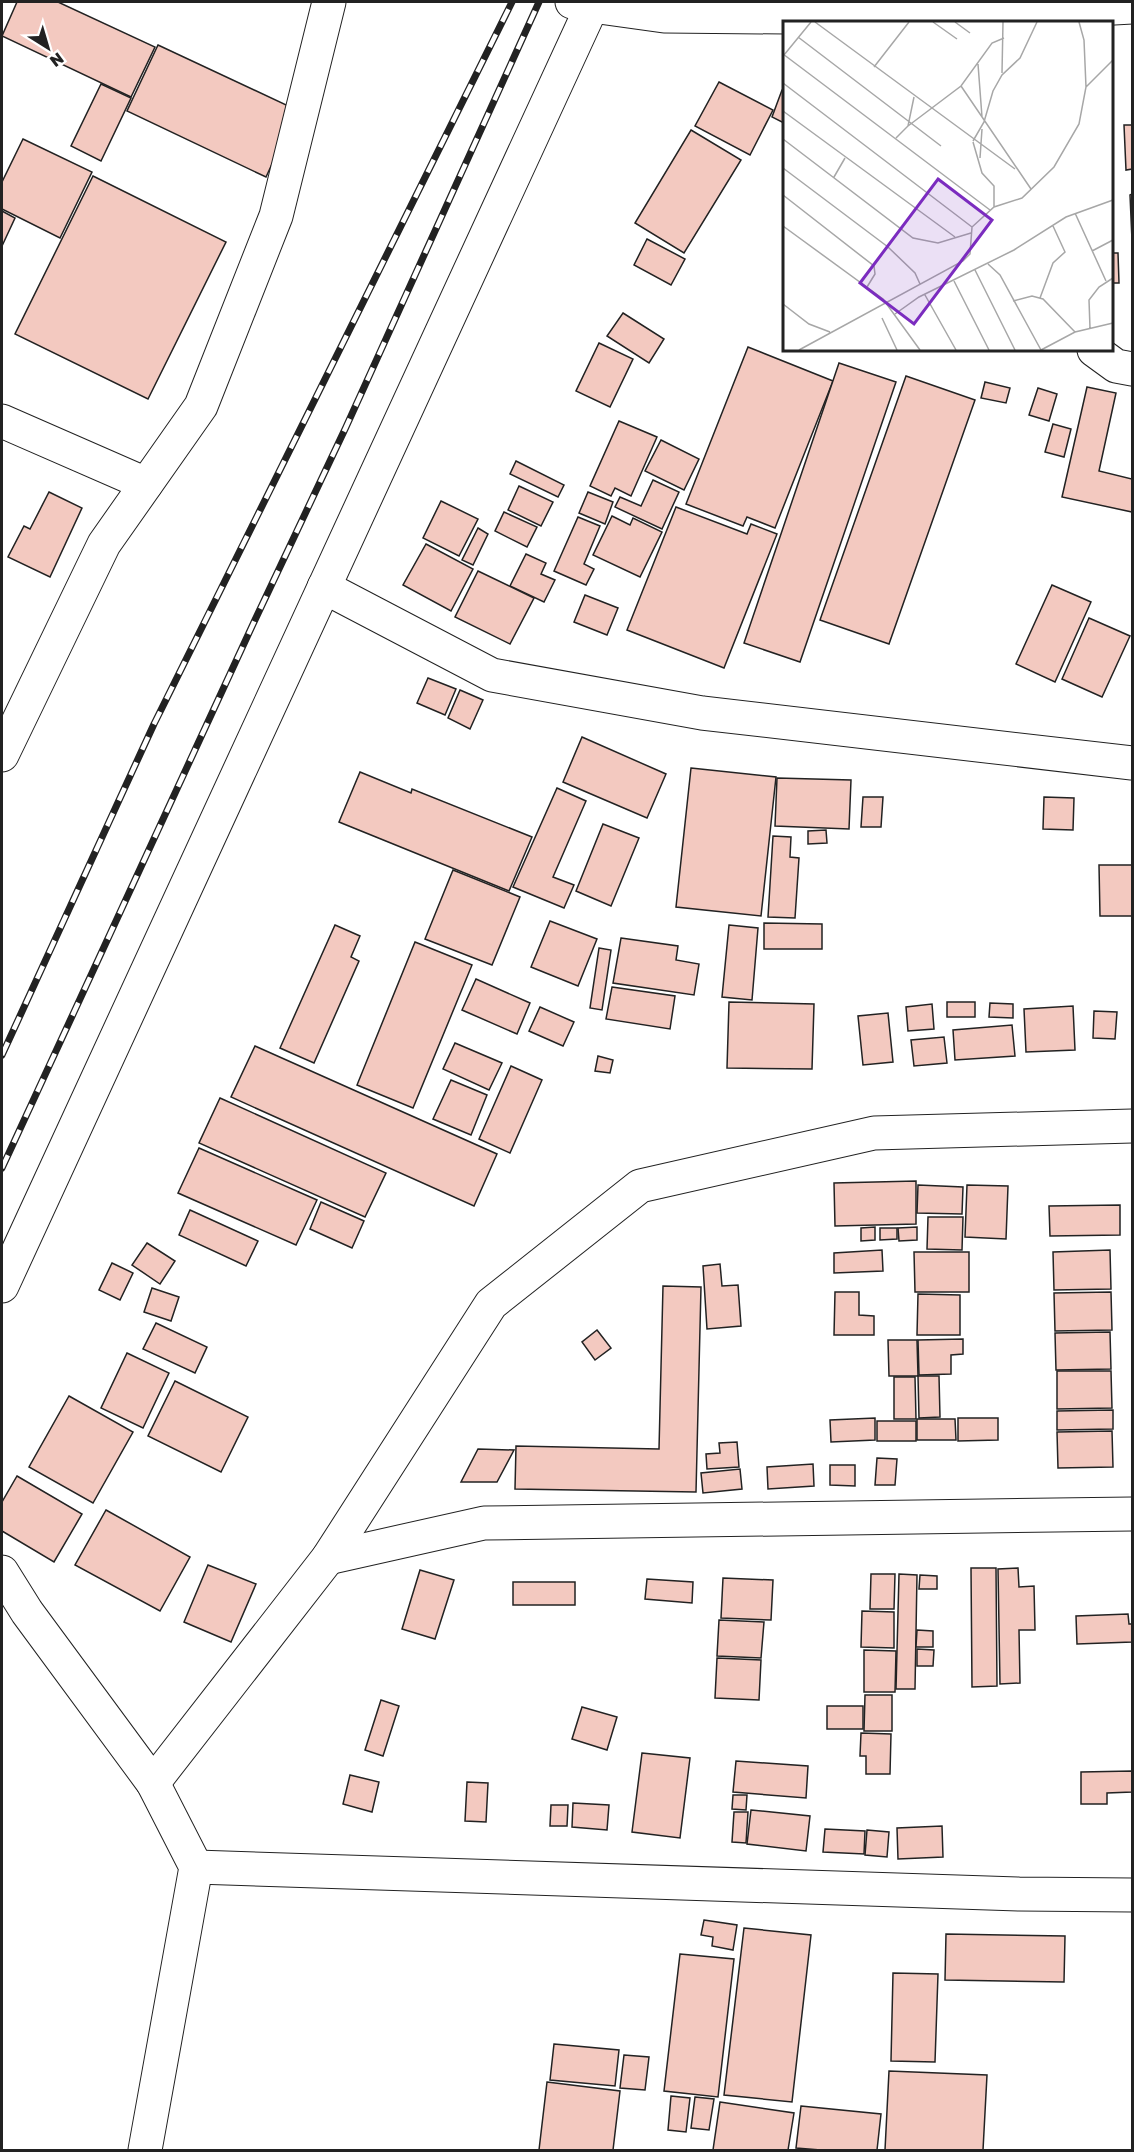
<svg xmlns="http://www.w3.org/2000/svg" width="1134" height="2152" font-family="'Golos Text',sans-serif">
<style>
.building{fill:#f3c9c0;stroke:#222;stroke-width:1.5}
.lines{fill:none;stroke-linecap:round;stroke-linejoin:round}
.minor-casing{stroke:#222;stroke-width:35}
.tertiary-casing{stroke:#222;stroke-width:35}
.minor{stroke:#fff;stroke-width:33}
.tertiary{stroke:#fff;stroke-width:33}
.rail-casing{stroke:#222;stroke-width:7}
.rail{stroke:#fff;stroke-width:4.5;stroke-dasharray:14;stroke-linecap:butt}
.inset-road{fill:none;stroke:#a7a7a7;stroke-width:1.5}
.view{fill:#7b2cbf;fill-opacity:0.15;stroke:#7b2cbf;stroke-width:3}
.inset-edge{fill:none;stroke:#222;stroke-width:3}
</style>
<rect width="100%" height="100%" fill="#fff"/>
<g class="building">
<polygon points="17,2 58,2 155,47 131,97 2,36"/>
<polygon points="158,45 297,110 266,177 127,111"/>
<polygon points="719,82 773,110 750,155 695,126"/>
<polygon points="101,84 131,98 101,161 71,146"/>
<polygon points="784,89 784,123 772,117 782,90"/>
<polygon points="1124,125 1132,125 1132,169 1126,170"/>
<polygon points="691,130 741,160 684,253 635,223"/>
<polygon points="23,139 92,172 60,238 2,209 2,182"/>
<polygon points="93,176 226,242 148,399 15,334"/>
<polygon points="1132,194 1132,240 1130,195"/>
<polygon points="2,211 15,218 2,246"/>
<polygon points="647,239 685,259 671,285 634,265"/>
<polygon points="1112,253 1118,253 1119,283 1112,283"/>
<polygon points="623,313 664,339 649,363 607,336"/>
<polygon points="599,343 633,359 610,407 576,391"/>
<polygon points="748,347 833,381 775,528 747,517 743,526 686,504"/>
<polygon points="839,363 896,382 800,662 744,643"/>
<polygon points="906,376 975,400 889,644 820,620"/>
<polygon points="985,382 1010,388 1006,403 981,398"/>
<polygon points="1087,387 1116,393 1099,471 1132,479 1132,512 1062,497"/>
<polygon points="1038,388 1057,394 1049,421 1029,415"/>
<polygon points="619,421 657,437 631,496 615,488 611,496 590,486"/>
<polygon points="1053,424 1071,429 1064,457 1045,452"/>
<polygon points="661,440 699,459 684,490 645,471"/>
<polygon points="516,461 564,485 558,497 510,474"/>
<polygon points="653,480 679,492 662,529 615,507 620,497 641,506"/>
<polygon points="519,486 553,502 541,526 508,510"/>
<polygon points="49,492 82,508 50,577 8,557 24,526 30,529"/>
<polygon points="588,492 613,502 605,524 579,513"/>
<polygon points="441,501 478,519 459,556 423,538"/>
<polygon points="676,507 747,534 751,524 777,534 724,668 627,630"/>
<polygon points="504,512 537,527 527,547 495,531"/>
<polygon points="612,516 630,525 633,518 662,532 640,577 593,555"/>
<polygon points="578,517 600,526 584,564 594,569 586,585 554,571"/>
<polygon points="478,528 488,534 473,565 462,560"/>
<polygon points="426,544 473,569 451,611 403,585"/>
<polygon points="526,554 546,563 541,574 555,580 544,602 510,586"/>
<polygon points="478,571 534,598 510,644 455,617"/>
<polygon points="1052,585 1091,602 1055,682 1016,664"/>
<polygon points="585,595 618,608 607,635 574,622"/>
<polygon points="1089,618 1130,636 1102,697 1062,679"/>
<polygon points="428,678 456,689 445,715 417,703"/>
<polygon points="460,690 483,700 470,729 448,718"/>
<polygon points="582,737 666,774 647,818 563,782"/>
<polygon points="691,768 776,777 761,916 676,907"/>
<polygon points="360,772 411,793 412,789 532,837 509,891 339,822"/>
<polygon points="777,778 851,780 849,829 775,826"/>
<polygon points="557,788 586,801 553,877 574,885 564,908 513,887"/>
<polygon points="863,797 883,797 881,827 861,827"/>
<polygon points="1044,797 1074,798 1073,830 1043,829"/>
<polygon points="603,824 639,838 611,906 576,891"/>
<polygon points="826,830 827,843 808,844 808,831"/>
<polygon points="773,836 791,837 790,857 799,858 795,918 768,917"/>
<polygon points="1099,865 1132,865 1132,916 1100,916"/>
<polygon points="453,870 520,897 492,965 425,939"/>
<polygon points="550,921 597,939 578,986 531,967"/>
<polygon points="764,923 822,924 822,949 764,949"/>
<polygon points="335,925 360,936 351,957 359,961 314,1063 280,1048"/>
<polygon points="729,925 758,928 752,1000 722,997"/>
<polygon points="621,938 678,946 676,960 699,964 694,995 613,983"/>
<polygon points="415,942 472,965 413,1108 357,1085"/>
<polygon points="599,948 611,950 602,1010 590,1008"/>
<polygon points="476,979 530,1003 517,1034 462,1010"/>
<polygon points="612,987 675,996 670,1029 606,1019"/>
<polygon points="729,1002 814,1004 812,1069 727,1068"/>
<rect x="947" y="1002" width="28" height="15"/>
<polygon points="990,1003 1013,1004 1013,1018 989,1017"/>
<polygon points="932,1004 934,1029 908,1031 906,1007"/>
<polygon points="1073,1006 1075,1050 1026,1052 1024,1009"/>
<polygon points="540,1007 574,1022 563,1046 529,1031"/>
<polygon points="1094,1011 1117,1012 1115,1039 1093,1038"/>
<polygon points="888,1013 893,1062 863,1065 858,1016"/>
<polygon points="1012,1025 1015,1056 955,1060 953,1030"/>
<polygon points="944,1037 947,1063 914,1066 911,1040"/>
<polygon points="455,1043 502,1063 489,1090 443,1069"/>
<polygon points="255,1046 497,1154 474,1206 231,1097"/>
<polygon points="598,1056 613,1060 610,1073 595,1071"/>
<polygon points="511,1066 542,1080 510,1153 479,1139"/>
<polygon points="451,1080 487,1095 471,1135 433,1119"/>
<polygon points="220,1098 386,1173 365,1217 199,1143"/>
<polygon points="199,1148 317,1200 296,1245 178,1193"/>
<polygon points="916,1181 916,1224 835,1226 834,1183"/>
<polygon points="918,1185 963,1187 962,1214 917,1213"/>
<polygon points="967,1185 1008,1186 1006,1239 965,1237"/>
<polygon points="321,1202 364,1221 352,1248 310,1229"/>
<polygon points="1120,1205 1120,1235 1050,1236 1049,1206"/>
<polygon points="190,1210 258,1241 246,1266 179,1235"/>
<polygon points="928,1217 963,1217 962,1250 927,1249"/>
<polygon points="875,1227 875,1240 861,1241 861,1228"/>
<polygon points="917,1227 917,1240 899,1241 898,1228"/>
<polygon points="880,1228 897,1228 897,1239 880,1240"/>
<polygon points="147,1243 175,1261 160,1284 132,1265"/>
<polygon points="882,1250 883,1271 834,1273 834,1253"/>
<polygon points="1110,1250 1111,1289 1054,1290 1053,1252"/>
<polygon points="914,1252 969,1252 969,1292 915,1292"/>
<polygon points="112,1263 133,1273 120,1300 99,1290"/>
<polygon points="720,1264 722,1286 738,1285 741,1326 707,1329 703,1266"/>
<polygon points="663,1286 701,1287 696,1492 515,1489 516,1446 659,1449"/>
<polygon points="152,1288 179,1297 171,1321 144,1312"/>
<polygon points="835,1292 859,1292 859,1315 874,1316 874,1335 834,1335"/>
<polygon points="1111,1292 1112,1330 1055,1331 1054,1293"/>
<polygon points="918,1294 960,1295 960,1335 917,1335"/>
<polygon points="156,1323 207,1347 195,1373 143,1349"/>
<polygon points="597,1330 611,1348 595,1360 582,1342"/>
<polygon points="1110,1332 1111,1369 1056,1370 1055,1333"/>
<polygon points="963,1339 963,1354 951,1355 951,1374 919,1375 918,1340"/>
<polygon points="888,1340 917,1340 918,1376 889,1376"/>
<polygon points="127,1353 169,1373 143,1428 101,1408"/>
<polygon points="1057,1371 1111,1371 1112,1408 1057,1409"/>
<polygon points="918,1376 939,1376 940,1417 919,1418"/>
<polygon points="894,1377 915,1377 916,1419 894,1419"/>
<polygon points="175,1381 248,1417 221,1472 148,1436"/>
<polygon points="69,1396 133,1432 93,1503 29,1467"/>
<polygon points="1113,1410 1113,1429 1057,1430 1057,1411"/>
<polygon points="875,1418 875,1440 831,1442 830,1420"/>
<polygon points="958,1418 998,1418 998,1440 958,1441"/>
<polygon points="917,1419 955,1419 956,1440 917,1440"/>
<rect x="877" y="1421" width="39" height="20"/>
<polygon points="1112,1431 1113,1467 1058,1468 1057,1432"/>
<polygon points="737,1442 739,1467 707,1469 706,1454 720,1453 719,1443"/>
<polygon points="478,1449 514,1450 497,1482 461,1482"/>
<polygon points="877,1458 897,1459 895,1485 875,1485"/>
<polygon points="813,1464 814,1486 768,1489 767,1467"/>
<polygon points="830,1465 855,1465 855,1486 830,1485"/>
<polygon points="740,1469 742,1489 703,1493 701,1473"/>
<polygon points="17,1476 82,1514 54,1562 2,1531 2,1502"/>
<polygon points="106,1510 190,1557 160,1611 75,1565"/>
<polygon points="208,1565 256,1584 231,1642 184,1622"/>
<polygon points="971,1568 996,1568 997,1686 972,1687"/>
<polygon points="1018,1568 1019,1587 1034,1586 1035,1630 1019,1630 1020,1683 1000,1684 998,1569"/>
<polygon points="420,1570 454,1580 435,1639 402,1629"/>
<polygon points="871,1574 895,1574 894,1609 870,1609"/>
<polygon points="899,1574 917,1575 915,1689 896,1689"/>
<polygon points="920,1575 937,1576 937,1589 919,1589"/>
<polygon points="723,1578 773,1580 771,1620 721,1618"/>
<polygon points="647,1579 693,1582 692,1603 645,1599"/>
<rect x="513" y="1582" width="62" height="23"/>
<polygon points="862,1611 894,1612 894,1648 861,1647"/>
<polygon points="1128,1614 1129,1624 1132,1624 1132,1642 1077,1644 1076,1616"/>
<polygon points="719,1620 764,1622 761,1658 717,1656"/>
<polygon points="917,1630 933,1631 933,1647 916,1647"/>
<polygon points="917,1649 934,1650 933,1666 917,1666"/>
<polygon points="864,1650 896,1651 895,1692 864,1692"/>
<polygon points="717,1658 761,1660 759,1700 715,1698"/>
<polygon points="865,1695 892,1695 892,1731 864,1731"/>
<polygon points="381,1700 399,1706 383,1756 365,1750"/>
<rect x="827" y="1706" width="36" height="23"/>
<polygon points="582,1707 617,1717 607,1750 572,1739"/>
<polygon points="861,1733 891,1734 890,1774 866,1774 866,1756 860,1756"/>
<polygon points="642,1753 690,1758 680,1838 632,1832"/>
<polygon points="736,1761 808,1766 806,1798 733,1792"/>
<polygon points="1132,1771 1132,1792 1107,1793 1107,1804 1081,1804 1081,1772"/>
<polygon points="350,1775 379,1782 372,1812 343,1804"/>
<polygon points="467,1782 488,1783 486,1822 465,1821"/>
<polygon points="733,1795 747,1795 746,1810 732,1809"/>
<polygon points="573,1803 609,1805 607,1830 572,1827"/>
<polygon points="551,1805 568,1805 567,1826 550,1826"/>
<polygon points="751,1810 810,1816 806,1851 747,1844"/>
<polygon points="734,1812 748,1812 746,1843 732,1842"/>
<polygon points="942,1826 943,1857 898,1859 897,1828"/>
<polygon points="825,1829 865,1831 864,1854 823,1852"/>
<polygon points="867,1830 889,1832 887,1857 865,1855"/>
<polygon points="704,1920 737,1925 733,1950 712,1946 713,1937 701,1935"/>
<polygon points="744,1928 811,1935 792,2102 724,2095"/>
<polygon points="946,1934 1065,1936 1064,1982 945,1980"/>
<polygon points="680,1954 734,1959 718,2097 664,2091"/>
<polygon points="893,1973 938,1974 935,2062 891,2061"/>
<polygon points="554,2044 619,2050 615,2086 550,2080"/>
<polygon points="624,2055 649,2057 645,2090 620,2088"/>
<polygon points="889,2071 987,2075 983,2150 885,2150"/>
<polygon points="547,2082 620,2091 613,2150 539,2150"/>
<polygon points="671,2096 690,2098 686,2132 668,2130"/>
<polygon points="695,2097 714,2099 709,2130 691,2128"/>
<polygon points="720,2102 794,2113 788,2150 713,2150"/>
<polygon points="801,2106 881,2114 877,2150 821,2150 796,2148"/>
</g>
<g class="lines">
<defs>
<g id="minor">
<polyline points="1094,350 1116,366 1132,369"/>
<polyline points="2,421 146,484"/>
<polyline points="324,587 492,675 702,713 1132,763"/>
<polyline points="2,755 104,544 201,406 276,216 329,2"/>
<polyline points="2,1286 592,6"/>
<polyline points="328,1558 484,1523 1132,1514"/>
<polyline points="2,1572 27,1612 153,1783 196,1867 145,2150"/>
<polyline points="153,1783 328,1558 491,1304 640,1186 874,1133 1132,1126"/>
<polyline points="196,1867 1019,1894 1132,1895"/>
</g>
<polyline id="tertiary" points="572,2 592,6 664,16 889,18 991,15 1132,7"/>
</defs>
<use href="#minor" class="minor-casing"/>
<use href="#tertiary" class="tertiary-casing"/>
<use href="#minor" class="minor"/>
<use href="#tertiary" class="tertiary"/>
<defs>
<g id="rail">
<polyline points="2,1055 154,724 512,2"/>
<polyline points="2,1168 254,622 346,427 539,2"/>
</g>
</defs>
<use href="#rail" class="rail-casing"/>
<use href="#rail" class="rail"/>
</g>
<g transform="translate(783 21)">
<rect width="330" height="330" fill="#fff"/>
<path class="inset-road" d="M32,1L232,148M150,1L174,18M172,1L187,12M15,16L158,125M0,33L207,189M1,34L28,1M195,43L199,96M91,46L126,1M219,52L220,1M0,62L189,206M178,65L248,168M303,66L330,39M0,90L172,216M125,105L178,65L209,22L221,17M113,117L125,105L131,76M0,118L130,217L155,222L188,212M190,120L201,101L210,70L219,54L237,37L254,1M190,121L199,152L211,165V186M197,137L199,108M0,147L105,226L132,252L137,263M51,156L62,137M0,174L91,245L92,253L84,266M292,192L323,260M0,205L100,278L137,329M309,230L330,219M205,243L217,254L258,329M192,249L232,329M171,260L206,329M142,274L173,329M257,277L270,242L282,231L270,205M230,280L249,275L260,278L292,311M0,283L26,303L47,311M112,293L136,276L231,229L283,196L330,179M99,297L114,329M307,307L306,279L316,266L330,257M16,329L180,240L187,233L189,206L211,186L239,177L271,146L296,103L303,66L301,19L296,1M258,329L292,311L330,302"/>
<path class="view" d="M155,158L209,199L131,303L77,262Z"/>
<rect width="330" height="330" class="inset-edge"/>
</g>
<rect width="1134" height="2152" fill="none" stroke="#222222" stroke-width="6"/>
<g transform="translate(48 48) rotate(143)" stroke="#ffffff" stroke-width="4.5" paint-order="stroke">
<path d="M0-4.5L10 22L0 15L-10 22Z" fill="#222222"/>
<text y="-9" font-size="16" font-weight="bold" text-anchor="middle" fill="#222222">N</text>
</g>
</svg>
